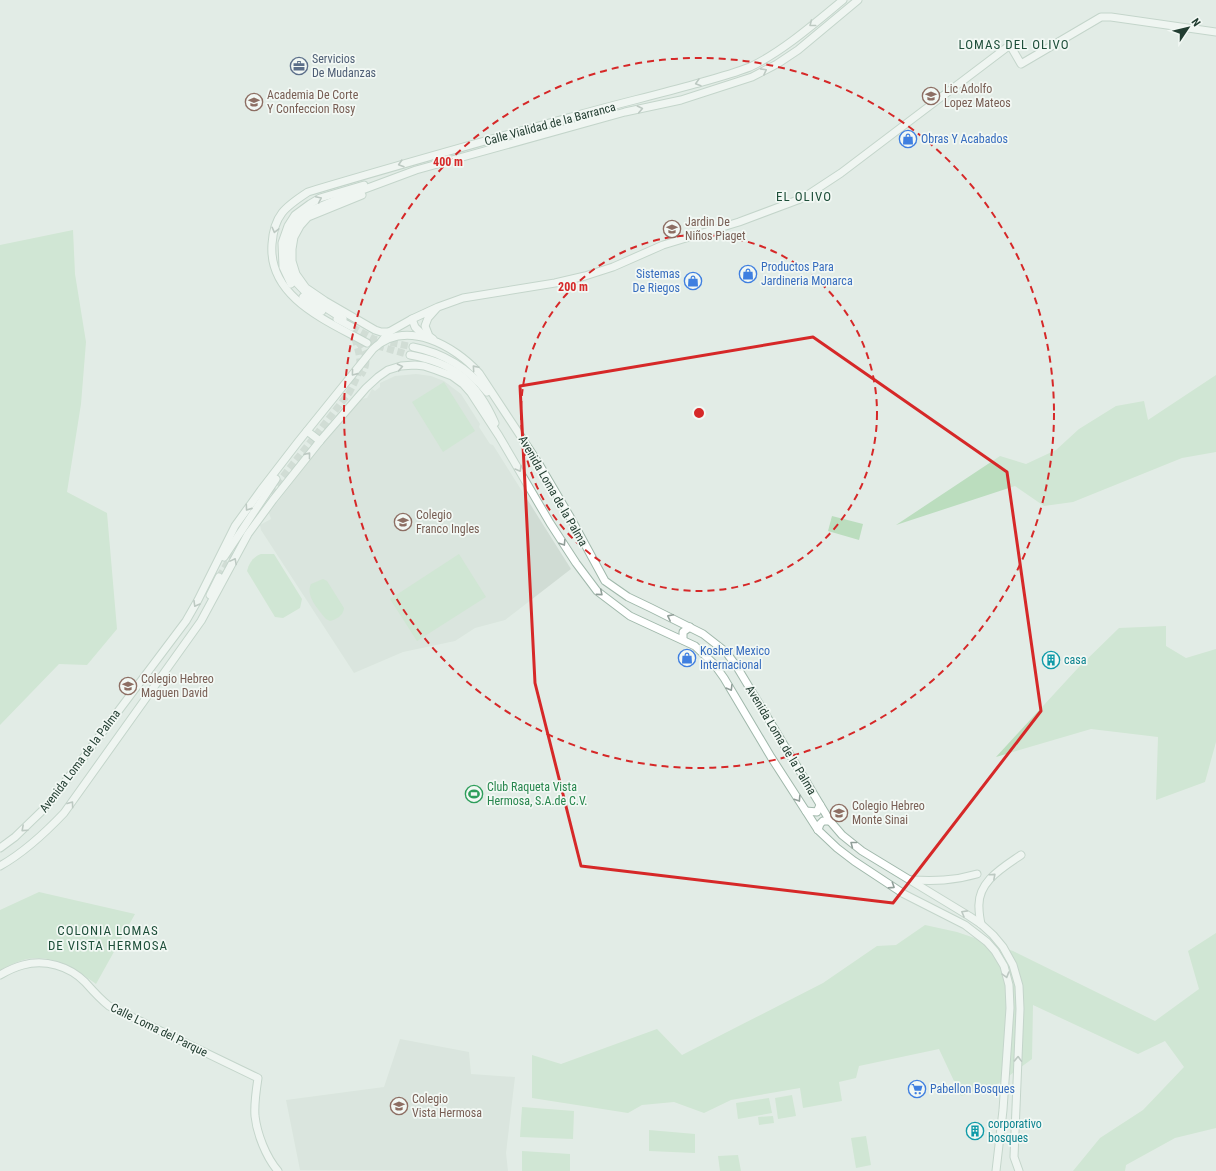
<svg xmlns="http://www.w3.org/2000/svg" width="1216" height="1171" font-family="'Roboto Condensed',sans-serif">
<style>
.built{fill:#d0dcd4}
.green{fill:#bbddbe}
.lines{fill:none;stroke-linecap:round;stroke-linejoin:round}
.secondary-tunnel{stroke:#bcc9c2;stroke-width:7;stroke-dasharray:7 3.5;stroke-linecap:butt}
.secondary-casing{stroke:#a0b8ab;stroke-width:9}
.secondary{stroke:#fff;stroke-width:7}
.oneway{stroke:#909e98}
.marked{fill:none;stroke:#d62828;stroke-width:3;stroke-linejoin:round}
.ring{fill:none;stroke:#d62828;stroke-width:2;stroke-dasharray:7 5}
.labels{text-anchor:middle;stroke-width:3.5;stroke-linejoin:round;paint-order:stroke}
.service-label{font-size:12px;fill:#4e5e75;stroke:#f2f8f4;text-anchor:start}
.education-label{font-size:12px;fill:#785e54;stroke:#f2f8f4;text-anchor:start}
.street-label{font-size:12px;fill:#223d31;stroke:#f2f8f4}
.shop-label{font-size:12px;fill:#366cbe;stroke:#f2f8f4;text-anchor:start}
.culture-label{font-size:12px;fill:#0d838f;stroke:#f2f8f4;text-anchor:start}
.leisure-label{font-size:12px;fill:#27864d;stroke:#f2f8f4;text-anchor:start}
.neighbourhood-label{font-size:13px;letter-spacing:1px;fill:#1e4f3a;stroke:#f2f8f4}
.centre{fill:#d62828;stroke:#f2f8f4;stroke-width:2}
.ring-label{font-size:12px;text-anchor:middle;font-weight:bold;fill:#d62828;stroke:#f2f8f4;stroke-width:3.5;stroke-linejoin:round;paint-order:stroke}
</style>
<rect width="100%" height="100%" fill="#e2ece6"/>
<g class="built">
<polygon points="416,374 431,376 444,381 461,394 480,424 479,427 490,444 493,445 571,569 505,620 475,628 455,641 403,652 354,673 261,530 260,525 271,519 269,513 310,460 361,399 367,398 372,389 375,391 380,387 380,383 395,376"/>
<polygon points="400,1039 469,1052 471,1074 515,1077 506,1153 508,1171 300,1170 286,1100 384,1087"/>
</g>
<g class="green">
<polygon points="73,230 75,274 86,342 81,404 67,492 107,513 117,629 87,665 59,664 0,725 0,245"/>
<polygon points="1216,375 1216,452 1182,458 1073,502 1044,506 1015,486 896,525 1000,456 1026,464 1056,450 1079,429 1116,406 1144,401 1148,420"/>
<polygon points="444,382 475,431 443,452 412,402"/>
<polygon points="832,516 863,524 859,540 828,531"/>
<path d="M261,554H274L302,599L300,608L283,618L275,617L247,571C249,563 253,557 261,554Z"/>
<polygon points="459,554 486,597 417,641 390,599"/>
<path d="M323,579L327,581L344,608C343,616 337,619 330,621L326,619C319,610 305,596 311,584Z"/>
<polygon points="1166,626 1166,646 1186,658 1216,649 1216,742 1205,782 1156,800 1158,737 1091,729 996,757 1078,668 1119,628"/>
<path d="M39,892L135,914L96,984C76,969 53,954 27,959C18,961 8,966 0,970V910Z"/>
<polygon points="925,925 957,932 1013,951 1155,1021 1199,989 1188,951 1216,933 1216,1128 1175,1138 1126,1165 1125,1171 1073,1171 1100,1138 1143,1110 1184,1067 1165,1041 1138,1054 1033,1005 1032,1059 998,1084 961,1096 939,1049 859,1066 856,1078 839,1082 842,1101 803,1108 800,1088 731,1100 704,1113 674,1102 642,1105 628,1113 532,1098 532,1055 561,1064 657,1029 682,1055 823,983 877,946 896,945"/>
<polygon points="792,1095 796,1116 778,1119 775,1098"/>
<polygon points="769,1098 772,1113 738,1119 736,1103"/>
<polygon points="522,1107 574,1111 573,1139 520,1137"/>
<polygon points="773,1116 774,1123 759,1125 758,1117"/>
<polygon points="649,1130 695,1134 695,1153 649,1151"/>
<polygon points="866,1136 871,1165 856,1168 851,1138"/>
<polygon points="522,1151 570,1154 570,1171 522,1171"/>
<polygon points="738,1155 741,1171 720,1171 718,1156"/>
</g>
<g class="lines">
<g class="secondary-tunnel">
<polyline points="352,327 374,339 413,347"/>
<path d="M358,342C367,352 369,364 361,375"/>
<polyline points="367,343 410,355"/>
<path d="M270,493L349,393C364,365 362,363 353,332"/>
<polyline points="219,577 256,515"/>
</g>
<defs>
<g id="secondary">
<polyline points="362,195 308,217 300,226 294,237 292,249 292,261 296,274 306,288 325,301 375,330 381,332 389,332"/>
<polyline points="291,284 283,267 282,243 288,226 295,215 310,204 320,198 364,185"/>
<polyline points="303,297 311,305 322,311"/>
<polyline points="337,319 352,327"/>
<polyline points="343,319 312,299 293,279 289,268 287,254 288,241 291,231 298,221 307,212 338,199 416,170 625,112 681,100 752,77 777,64 798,50 858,0"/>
<polyline points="412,319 415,327 425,337"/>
<polyline points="433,339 429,336 425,326 428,318 436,309"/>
<polyline points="381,342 389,332 412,319 438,307 463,298 555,283 585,276 613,267 663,245 739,222 803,198 841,173 1010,45 1021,64 1101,17 1111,17 1216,32"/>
<path d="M367,343C328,321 268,298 272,244C274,215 285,207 308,192C398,165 488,140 578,115C617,104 656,95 695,84C713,79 732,74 750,67C782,52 815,23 843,0"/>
<path d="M413,347C443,353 468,368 487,392"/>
<path d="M410,355C455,363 477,382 495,423"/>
<polyline points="307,431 320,441"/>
<polyline points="224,557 276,479"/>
<polyline points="210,595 219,577"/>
<polyline points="683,640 683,632 690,627"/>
<polyline points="806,811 817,812 820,805"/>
<polyline points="818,830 820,824 823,821 830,821"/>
<path d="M0,848L15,837L47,806L186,621L198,600L235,526L261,490L298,442L373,349C406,318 455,346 479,373L539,464L569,515L605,581L628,597L651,608L703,634L726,652L737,667L830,821L842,835L862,851L969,916L981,924L993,935L1003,947L1013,965L1019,986L1020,1009L1014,1157L1019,1171"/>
<path d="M0,866C25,852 45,833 64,813L201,621L248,534L273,500L320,441L366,388L378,377L388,370L401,366L415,365L424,366L436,370L452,376L463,384L471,393L499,436L550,523L576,563L597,591L630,616L695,646L714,664L724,678L771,757L818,830L837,848L854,861L904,894L965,925L987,942L995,951L1004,966L1009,985L1010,1008L1003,1110L996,1171"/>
<path d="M910,880C935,881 953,881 977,874"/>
<path d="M981,924C980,919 979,914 979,908C977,882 1002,868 1021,855"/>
<path d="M0,975C7,971 15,967 23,965C45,959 69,966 85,982C93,991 100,999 109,1006L258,1078C256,1091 254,1104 255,1116C257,1134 266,1157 278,1171"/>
</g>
</defs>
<use href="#secondary" class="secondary-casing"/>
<use href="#secondary" class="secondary"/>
</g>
<defs><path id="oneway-chevron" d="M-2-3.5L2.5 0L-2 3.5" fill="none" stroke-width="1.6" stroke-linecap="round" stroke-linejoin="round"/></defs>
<g class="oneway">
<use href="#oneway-chevron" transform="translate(812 24) rotate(142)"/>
<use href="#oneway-chevron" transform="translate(764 71) rotate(-28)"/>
<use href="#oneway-chevron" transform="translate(698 83) rotate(164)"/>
<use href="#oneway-chevron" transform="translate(640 109) rotate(-12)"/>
<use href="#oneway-chevron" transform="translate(401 164) rotate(163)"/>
<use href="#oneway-chevron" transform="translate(319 199) rotate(-25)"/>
<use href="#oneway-chevron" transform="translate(275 230) rotate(104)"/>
<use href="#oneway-chevron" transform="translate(400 367) rotate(-11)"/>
<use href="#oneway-chevron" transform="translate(475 368) rotate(-131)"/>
<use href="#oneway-chevron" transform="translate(354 373) rotate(129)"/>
<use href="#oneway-chevron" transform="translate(308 455) rotate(-51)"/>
<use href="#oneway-chevron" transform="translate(519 469) rotate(60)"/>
<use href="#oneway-chevron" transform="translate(248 508) rotate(125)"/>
<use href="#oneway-chevron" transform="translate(563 543) rotate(58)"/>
<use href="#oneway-chevron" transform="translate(234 561) rotate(-62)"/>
<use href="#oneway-chevron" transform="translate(600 593) rotate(40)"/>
<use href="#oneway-chevron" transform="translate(196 604) rotate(120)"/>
<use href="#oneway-chevron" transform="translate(670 617) rotate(-153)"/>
<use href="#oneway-chevron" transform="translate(730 688) rotate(59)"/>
<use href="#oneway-chevron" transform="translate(798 799) rotate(57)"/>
<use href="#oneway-chevron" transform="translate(71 804) rotate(-54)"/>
<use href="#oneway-chevron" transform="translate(24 829) rotate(138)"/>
<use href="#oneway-chevron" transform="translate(853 844) rotate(-142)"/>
<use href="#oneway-chevron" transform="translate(993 876) rotate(-42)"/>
<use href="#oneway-chevron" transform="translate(892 886) rotate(33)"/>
<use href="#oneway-chevron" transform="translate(964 913) rotate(-151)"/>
<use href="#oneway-chevron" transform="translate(1006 975) rotate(74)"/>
<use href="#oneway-chevron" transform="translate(1018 1059) rotate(-88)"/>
</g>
<path d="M0 0H1216V1171H0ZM813,337L1007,472L1041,711L893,903L581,866L535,683L520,386Z" fill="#e2ece6" fill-opacity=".55" fill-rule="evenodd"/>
<path class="marked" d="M813,337L1007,472L1041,711L893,903L581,866L535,683L520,386Z"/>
<g class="ring">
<circle cx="699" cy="413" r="178"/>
<circle cx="699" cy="413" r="355"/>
</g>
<defs>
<symbol id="office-ring" viewBox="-11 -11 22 22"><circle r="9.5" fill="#f2f8f4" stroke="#5c6f8a" stroke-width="1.5"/><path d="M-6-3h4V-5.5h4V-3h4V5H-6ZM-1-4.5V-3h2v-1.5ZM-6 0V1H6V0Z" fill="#5c6f8a"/></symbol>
<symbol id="school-ring" viewBox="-11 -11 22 22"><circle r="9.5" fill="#f2f8f4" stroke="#8d6e63" stroke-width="1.5"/><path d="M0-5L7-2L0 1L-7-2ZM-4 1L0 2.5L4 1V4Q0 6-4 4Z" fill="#8d6e63"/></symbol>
<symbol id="university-ring" viewBox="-11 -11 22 22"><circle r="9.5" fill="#f2f8f4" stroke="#8d6e63" stroke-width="1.5"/><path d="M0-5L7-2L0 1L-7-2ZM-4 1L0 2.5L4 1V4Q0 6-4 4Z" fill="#8d6e63"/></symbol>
<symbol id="shop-ring" viewBox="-11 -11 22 22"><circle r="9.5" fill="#f2f8f4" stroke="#3f7fe0" stroke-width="1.5"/><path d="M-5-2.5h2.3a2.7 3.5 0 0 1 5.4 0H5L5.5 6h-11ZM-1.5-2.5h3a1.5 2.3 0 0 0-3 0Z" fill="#3f7fe0"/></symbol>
<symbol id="building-ring" viewBox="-11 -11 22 22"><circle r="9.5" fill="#f2f8f4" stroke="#0f9aa8" stroke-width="1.5"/><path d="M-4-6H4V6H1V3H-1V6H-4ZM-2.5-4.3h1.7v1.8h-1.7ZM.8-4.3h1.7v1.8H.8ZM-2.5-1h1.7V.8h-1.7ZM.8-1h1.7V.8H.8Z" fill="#0f9aa8"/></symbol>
<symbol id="stadium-ring" viewBox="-11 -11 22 22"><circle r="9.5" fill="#f2f8f4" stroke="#2e9e5b" stroke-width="1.5"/><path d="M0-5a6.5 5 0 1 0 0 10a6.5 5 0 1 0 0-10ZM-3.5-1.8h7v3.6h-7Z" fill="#2e9e5b"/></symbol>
<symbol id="supermarket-ring" viewBox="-11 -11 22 22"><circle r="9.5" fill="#f2f8f4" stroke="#3f7fe0" stroke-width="1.5"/><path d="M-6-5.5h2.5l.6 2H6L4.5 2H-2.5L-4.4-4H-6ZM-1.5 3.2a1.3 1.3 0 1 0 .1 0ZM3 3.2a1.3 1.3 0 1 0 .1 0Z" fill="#3f7fe0"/></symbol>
</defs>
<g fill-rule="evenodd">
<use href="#office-ring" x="289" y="56" width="20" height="20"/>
<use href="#school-ring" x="921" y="86" width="20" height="20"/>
<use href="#university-ring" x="244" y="92" width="20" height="20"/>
<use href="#shop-ring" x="898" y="129" width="20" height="20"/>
<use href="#school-ring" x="662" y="219" width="20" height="20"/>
<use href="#shop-ring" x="738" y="264" width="20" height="20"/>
<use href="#shop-ring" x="683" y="271" width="20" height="20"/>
<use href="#school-ring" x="393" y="512" width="20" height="20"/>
<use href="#shop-ring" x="677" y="648" width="20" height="20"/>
<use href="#building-ring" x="1041" y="650" width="20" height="20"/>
<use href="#school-ring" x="118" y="676" width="20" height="20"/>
<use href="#stadium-ring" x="464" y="784" width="20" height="20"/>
<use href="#school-ring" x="829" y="803" width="20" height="20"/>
<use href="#supermarket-ring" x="907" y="1079" width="20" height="20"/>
<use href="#school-ring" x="389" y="1096" width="20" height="20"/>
<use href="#building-ring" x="965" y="1121" width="20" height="20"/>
</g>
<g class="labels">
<g class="service-label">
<text x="312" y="63">Servicios<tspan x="312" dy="14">De Mudanzas</tspan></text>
</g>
<g class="education-label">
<text x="944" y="93">Lic Adolfo<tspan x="944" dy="14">Lopez Mateos</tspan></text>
<text x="267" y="99">Academia De Corte<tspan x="267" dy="14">Y Confeccion Rosy</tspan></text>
<text x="685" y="226">Jardin De<tspan x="685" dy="14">Niños Piaget</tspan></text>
<text x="416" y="519">Colegio<tspan x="416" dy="14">Franco Ingles</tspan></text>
<text x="141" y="683">Colegio Hebreo<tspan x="141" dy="14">Maguen David</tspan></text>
<text x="852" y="810">Colegio Hebreo<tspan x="852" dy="14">Monte Sinai</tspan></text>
<text x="412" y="1103">Colegio<tspan x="412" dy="14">Vista Hermosa</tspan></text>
</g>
<g class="street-label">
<text transform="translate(550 124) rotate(-15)" y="4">Calle Vialidad de la Barranca</text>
<text transform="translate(553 491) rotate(60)" y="4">Avenida Loma de la Palma</text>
<text transform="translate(781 740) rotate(59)" y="4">Avenida Loma de la Palma</text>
<text transform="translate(80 761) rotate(-53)" y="4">Avenida Loma de la Palma</text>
<text transform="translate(159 1030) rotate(26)" y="4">Calle Loma del Parque</text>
</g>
<g class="shop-label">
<text x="921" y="143">Obras Y Acabados</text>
<text x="761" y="271">Productos Para<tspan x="761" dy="14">Jardineria Monarca</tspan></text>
<text x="680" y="278" text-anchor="end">Sistemas<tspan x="680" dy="14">De Riegos</tspan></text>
<text x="700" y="655">Kosher Mexico<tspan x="700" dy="14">Internacional</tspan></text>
<text x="930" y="1093">Pabellon Bosques</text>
</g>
<g class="culture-label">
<text x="1064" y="664">casa</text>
<text x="988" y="1128">corporativo<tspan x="988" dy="14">bosques</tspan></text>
</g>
<g class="leisure-label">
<text x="487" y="791">Club Raqueta Vista<tspan x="487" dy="14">Hermosa, S.A.de C.V.</tspan></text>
</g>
<g class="neighbourhood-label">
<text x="1014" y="49">LOMAS DEL OLIVO</text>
<text x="804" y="201">EL OLIVO</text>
<text x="108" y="935">COLONIA LOMAS<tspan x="108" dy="15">DE VISTA HERMOSA</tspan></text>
</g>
</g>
<circle cx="699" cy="413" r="6" class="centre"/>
<g class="ring-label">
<text x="448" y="166">400 m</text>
<text x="573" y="291">200 m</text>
</g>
<g transform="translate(1188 28) rotate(55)" stroke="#f2f8f4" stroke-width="3" paint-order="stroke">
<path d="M0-3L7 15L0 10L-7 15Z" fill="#223d31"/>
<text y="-6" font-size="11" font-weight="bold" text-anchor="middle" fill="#223d31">N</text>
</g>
</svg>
